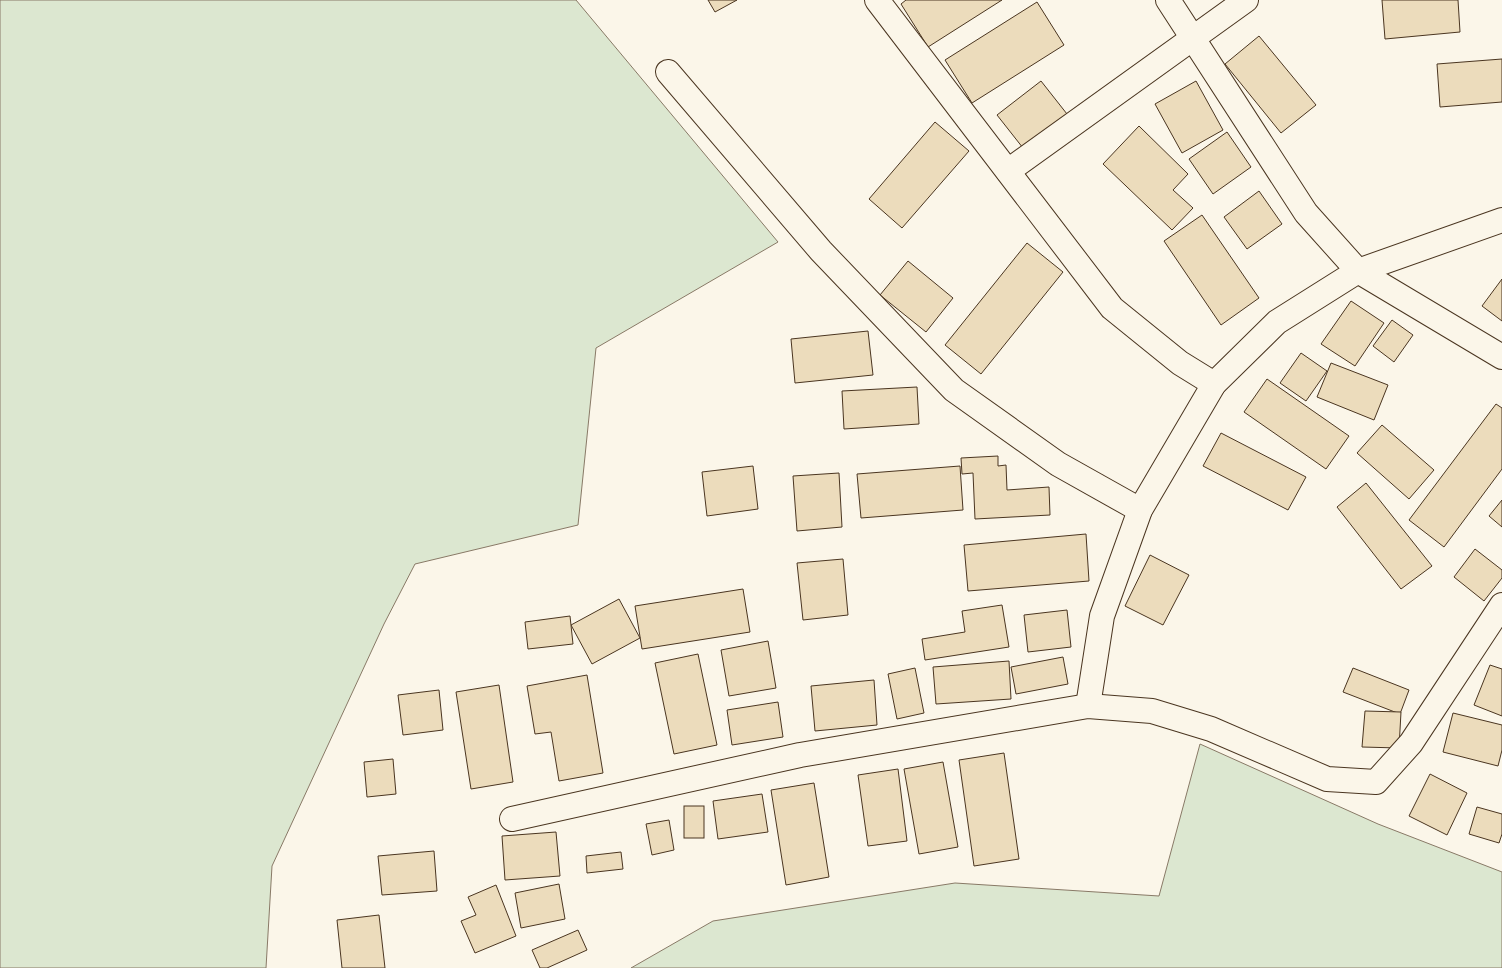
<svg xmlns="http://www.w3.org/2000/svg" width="1502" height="968" font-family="'Sofia Sans Condensed',sans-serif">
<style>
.green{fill:#dce7d0;stroke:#887966}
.building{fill:#ecdcbc;stroke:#4a3520}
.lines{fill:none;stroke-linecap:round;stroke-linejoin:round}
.street-casing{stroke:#4a3520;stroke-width:26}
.street{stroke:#fbf6e9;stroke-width:24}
</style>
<rect width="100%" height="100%" fill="#fbf6e9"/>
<g class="green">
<polygon points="0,0 576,0 778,242 596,348 578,525 415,564 384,624 272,866 266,968 0,968"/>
<polygon points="1200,744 1378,824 1502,872 1502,968 631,968 713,921 955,883 1159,896"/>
</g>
<g class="building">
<polygon points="708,0 737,0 715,12"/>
<polygon points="906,0 1002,0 928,47 901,4"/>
<polygon points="1382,0 1458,0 1460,32 1385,39"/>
<polygon points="1037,2 1064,45 972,103 945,60"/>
<polygon points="1259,36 1316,105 1281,133 1225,64"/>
<polygon points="1502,59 1502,102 1440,107 1437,64"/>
<polygon points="1041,81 1067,114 1023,148 997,115"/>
<polygon points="1196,81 1223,130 1182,153 1155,104"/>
<polygon points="935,122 969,151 902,228 869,199"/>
<polygon points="1139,126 1188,174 1173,190 1193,208 1172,230 1103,164"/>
<polygon points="1227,132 1251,167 1213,194 1189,159"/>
<polygon points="1259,191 1282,224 1247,249 1224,217"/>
<polygon points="1202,215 1259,298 1221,325 1164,241"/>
<polygon points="1027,243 1063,272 981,374 945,345"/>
<polygon points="908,261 953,298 926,332 880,295"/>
<polygon points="1502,279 1502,321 1482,306"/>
<polygon points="1351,301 1384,323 1355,366 1321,344"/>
<polygon points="1392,320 1413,335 1394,362 1373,346"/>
<polygon points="868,331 873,375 795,383 791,339"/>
<polygon points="1301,353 1327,371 1306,401 1280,383"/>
<polygon points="1331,363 1388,385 1374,420 1317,397"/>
<polygon points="1267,379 1349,436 1326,469 1244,412"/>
<polygon points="917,387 919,424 844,429 842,391"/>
<polygon points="1496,404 1502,408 1502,469 1444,547 1409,520"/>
<polygon points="1382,425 1434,470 1409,499 1357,453"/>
<polygon points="1221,433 1306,477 1288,510 1203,466"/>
<polygon points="998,456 998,466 1006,465 1007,490 1049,487 1050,515 975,519 973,473 962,474 961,458"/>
<polygon points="753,466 758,509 707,516 702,472"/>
<polygon points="960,466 963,510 861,518 857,474"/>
<polygon points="839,473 842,527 797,531 793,476"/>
<polygon points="1366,483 1432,566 1401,589 1337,507"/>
<polygon points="1502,500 1502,527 1489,516"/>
<polygon points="1086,534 1089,581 968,591 964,545"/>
<polygon points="1475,549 1502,570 1502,578 1484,601 1454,577"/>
<polygon points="1150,555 1189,575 1163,625 1125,606"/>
<polygon points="843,559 848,615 803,620 797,563"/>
<polygon points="743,589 750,632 642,649 635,606"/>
<polygon points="619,599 640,638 592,664 571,625"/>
<polygon points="1002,605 1009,647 925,660 922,639 965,632 962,611"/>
<polygon points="1067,610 1071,647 1028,652 1024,615"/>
<polygon points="570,616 573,644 528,649 525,622"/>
<polygon points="768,641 776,688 729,696 721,650"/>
<polygon points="698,654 717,745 674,754 655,663"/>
<polygon points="1063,657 1068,684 1016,694 1011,667"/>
<polygon points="1009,661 1011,699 936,704 933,667"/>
<polygon points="1490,665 1502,669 1502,716 1474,705"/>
<polygon points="915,668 924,713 897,719 888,674"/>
<polygon points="1353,668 1409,690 1400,714 1343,692"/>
<polygon points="587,675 603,773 559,781 551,732 535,734 527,686"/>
<polygon points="874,680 877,725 815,731 811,686"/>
<polygon points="499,685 513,782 471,789 456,692"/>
<polygon points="439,690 443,730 403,735 398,695"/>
<polygon points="778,702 783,737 732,745 727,710"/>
<polygon points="1365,711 1401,712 1399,748 1362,747"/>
<polygon points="1453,713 1502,725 1502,750 1498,766 1443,752"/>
<polygon points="1004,753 1019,859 974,866 959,760"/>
<polygon points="393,759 396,794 367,797 364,762"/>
<polygon points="943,762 958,847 919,854 904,769"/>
<polygon points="898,769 907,841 868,846 858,775"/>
<polygon points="1430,774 1467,793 1447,835 1409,816"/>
<polygon points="814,783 829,877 786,885 771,790"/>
<polygon points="762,794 768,832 718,839 713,801"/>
<rect x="684" y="806" width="20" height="32"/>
<polygon points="1477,807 1502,814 1502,834 1499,843 1469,834"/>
<polygon points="669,820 674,850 652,855 646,824"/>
<polygon points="556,832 560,876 505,880 502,836"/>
<polygon points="434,851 437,891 382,895 378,856"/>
<polygon points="621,852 623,869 587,873 586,856"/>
<polygon points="559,884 565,919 521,928 515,893"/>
<polygon points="496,885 516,936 475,953 461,921 476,915 468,897"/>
<polygon points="379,915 385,968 342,968 337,920"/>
<polygon points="578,930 587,950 547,968 540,968 532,950"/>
</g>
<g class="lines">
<defs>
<g id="street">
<polyline points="877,0 1112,308 1180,363 1214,384"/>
<polyline points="1168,0 1306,213 1358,271 1502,357"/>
<polyline points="668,72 821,251 954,390 1058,464 1140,510"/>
<polyline points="1008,171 1246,0"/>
<polyline points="1088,706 1102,616 1140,510 1214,384 1277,322 1358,271 1502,220"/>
<polyline points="512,819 800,755 1088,706 1152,711 1211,729 1327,779 1376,782 1411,743 1502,605"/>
</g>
</defs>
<use href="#street" class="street-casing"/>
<use href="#street" class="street"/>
</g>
</svg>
